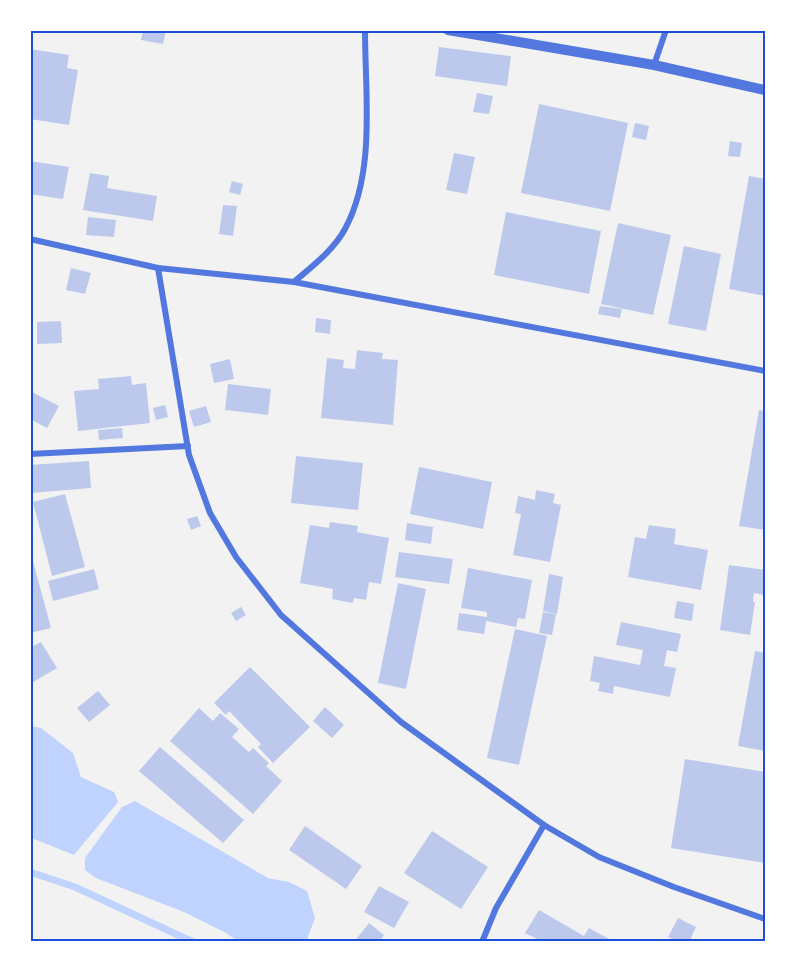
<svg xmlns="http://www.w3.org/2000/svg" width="795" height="972" font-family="Figtree,sans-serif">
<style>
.water{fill:#bfd3fe}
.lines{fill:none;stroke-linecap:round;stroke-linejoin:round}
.stream{stroke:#bfd3fe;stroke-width:7}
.building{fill:#bdc9ec}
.minor{stroke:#5277de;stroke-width:6}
.tertiary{stroke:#5277de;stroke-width:10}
.neatline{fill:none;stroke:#1d4ed8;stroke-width:2}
</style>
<rect width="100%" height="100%" fill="#f2f2f2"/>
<g class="water">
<polygon points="30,726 41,728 73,753 81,777 114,792 118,802 74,855 34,839 30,835"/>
<polygon points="135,801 268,878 289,882 307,891 315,918 306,942 239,942 226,933 184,912 96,878 85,870 85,858 122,807"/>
</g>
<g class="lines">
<polyline class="stream" points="30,872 75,887 193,942"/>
</g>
<g class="building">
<polygon points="143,30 166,30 163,44 141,40"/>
<polygon points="439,47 511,56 507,86 435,76"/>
<polygon points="30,49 69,55 67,68 78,70 69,125 30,119"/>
<polygon points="477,93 493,96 489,114 473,112"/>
<polygon points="539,104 628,123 610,211 521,193"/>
<polygon points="635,123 649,126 646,140 632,137"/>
<polygon points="730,141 742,143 740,157 728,156"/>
<polygon points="454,153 475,157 467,194 446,190"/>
<polygon points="30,161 69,167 63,199 30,194"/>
<polygon points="90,173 109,176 107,188 157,196 153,221 83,210"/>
<polygon points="749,176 765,179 765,296 729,289"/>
<polygon points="232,181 243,184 240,195 229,192"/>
<polygon points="223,205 237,206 233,236 219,234"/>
<polygon points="506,212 601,231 589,294 494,275"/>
<polygon points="88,217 116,220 114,237 86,235"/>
<polygon points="618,223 671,235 653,315 601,304"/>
<polygon points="684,246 721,254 706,331 668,324"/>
<polygon points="71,268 91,273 85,294 66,290"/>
<polygon points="600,306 622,309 620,318 598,314"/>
<polygon points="316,318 331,320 330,334 315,332"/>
<polygon points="61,321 62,343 37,344 37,322"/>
<polygon points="357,350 383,353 382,359 398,360 393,425 321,418 327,358 344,360 343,368 355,369"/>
<polygon points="230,359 234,379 214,383 210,364"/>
<polygon points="131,376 132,385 146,383 150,423 78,431 74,391 99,389 98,379"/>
<polygon points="228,384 271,389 268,415 225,410"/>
<polygon points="30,391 59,406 47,428 30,419"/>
<polygon points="165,405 168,417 156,420 153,408"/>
<polygon points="206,406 211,422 194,427 189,411"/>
<polygon points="759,410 765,411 765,530 739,526"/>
<polygon points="122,428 123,438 99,440 98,430"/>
<polygon points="296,456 363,463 358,510 291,503"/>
<polygon points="89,461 91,488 30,493 30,465"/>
<polygon points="419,467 492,482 483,529 410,514"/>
<polygon points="536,490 555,494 553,503 561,505 550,562 513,555 521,514 515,513 518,496 535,500"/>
<polygon points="65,494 85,567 52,576 33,502"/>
<polygon points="197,516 201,526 191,530 187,519"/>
<polygon points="330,522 358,526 357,532 389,538 381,584 369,582 366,600 354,598 353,603 332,599 333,589 300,583 310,525 329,528"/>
<polygon points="407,523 433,527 431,544 405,540"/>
<polygon points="649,525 676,529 674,544 708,550 701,590 628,577 635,537 646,539"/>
<polygon points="30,550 51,628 30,633"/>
<polygon points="399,552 453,559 449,584 395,577"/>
<polygon points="729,565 765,570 764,595 754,593 753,602 755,602 750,635 720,630"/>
<polygon points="468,568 532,580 525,619 518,618 516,627 486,621 484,634 457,630 459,613 487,617 487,612 461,608"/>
<polygon points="94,569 99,589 53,601 48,581"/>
<polygon points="549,574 563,577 557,614 543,611"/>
<polygon points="398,583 426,589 406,689 378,683"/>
<polygon points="677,601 694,604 692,621 674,618"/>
<polygon points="241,607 246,615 236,621 231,613"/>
<polygon points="543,612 556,614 552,635 539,633"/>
<polygon points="621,622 681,634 677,652 667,650 664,666 676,668 670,697 614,686 613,694 598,691 600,683 590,681 594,656 640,665 643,650 616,645"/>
<polygon points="515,629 547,636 519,765 487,758"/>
<polygon points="41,642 57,668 30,684 30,648"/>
<polygon points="755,651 765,653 765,751 738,746"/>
<polygon points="250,667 310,727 273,763 258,747 261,744 229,711 226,715 214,703"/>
<polygon points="98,691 110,705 89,722 77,708"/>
<polygon points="325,707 344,725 332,738 313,721"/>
<polygon points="199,708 213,721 220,713 239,729 232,737 249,752 253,748 269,763 266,766 282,781 253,814 170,741"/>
<polygon points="160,747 244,820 223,843 139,771"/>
<polygon points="685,759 765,772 765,863 671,848"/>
<polygon points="305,826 362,866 346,889 289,850"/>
<polygon points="432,831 488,867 461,909 404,873"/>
<polygon points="379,886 409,902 394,928 364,912"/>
<polygon points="539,910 584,936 589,928 609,939 607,942 535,942 537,939 525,933"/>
<polygon points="678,918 696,927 689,942 679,942 668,937"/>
<polygon points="369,923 384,935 379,942 354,942"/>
</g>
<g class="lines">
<g class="minor">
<path d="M365,30C365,94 376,172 345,229C333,251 311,267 294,282L158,268L189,455L210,513L236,557L281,615L401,722L544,825L599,857L674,887L765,919"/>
<polyline points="654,65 666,30"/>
<polyline points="30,239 158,268"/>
<polyline points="294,282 765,371"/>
<polyline points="30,454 188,446"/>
<polyline points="482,942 496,908 544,825"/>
</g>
<polyline class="tertiary" points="448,30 654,65 765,90"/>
</g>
<rect width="795" height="972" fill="none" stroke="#ffffff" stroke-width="63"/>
<rect x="32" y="32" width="732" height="908" class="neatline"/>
</svg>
